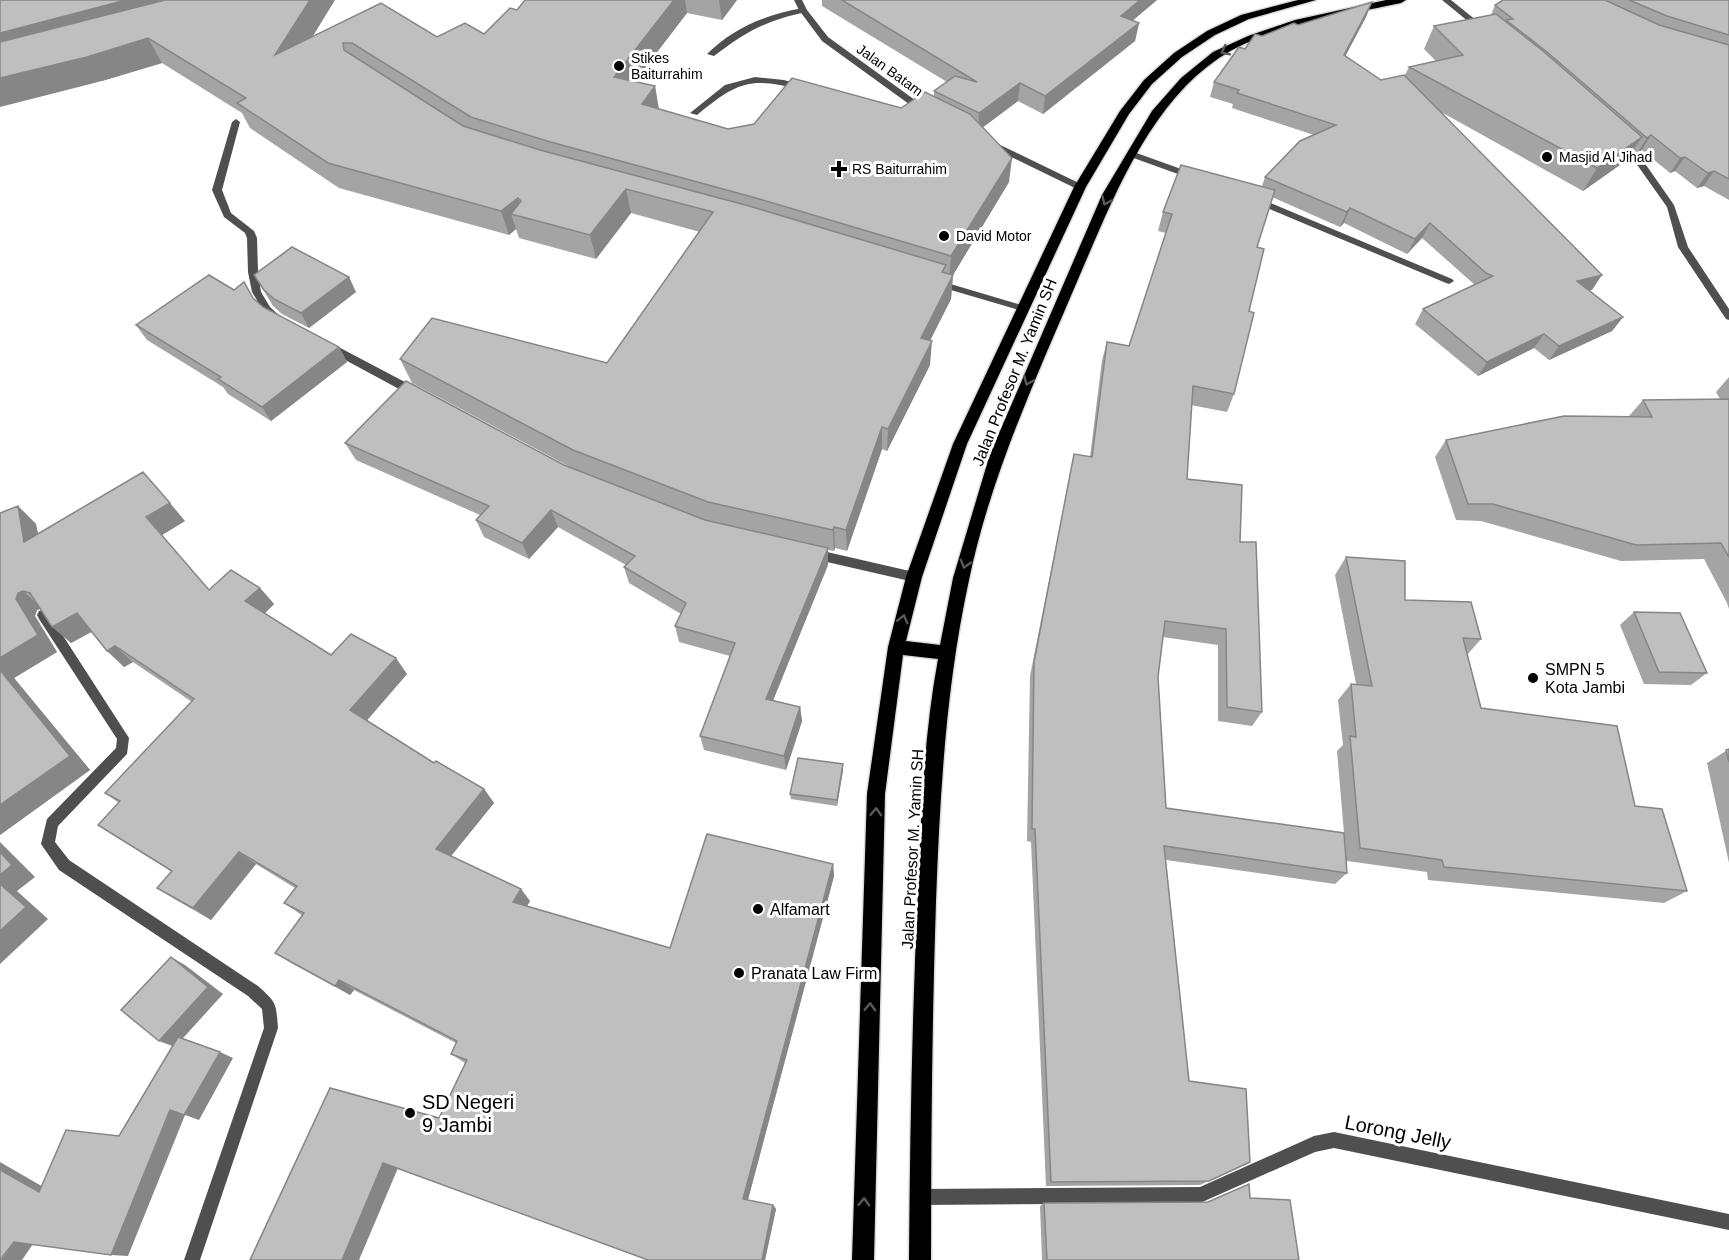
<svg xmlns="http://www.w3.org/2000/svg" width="1729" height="1260" font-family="Arial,sans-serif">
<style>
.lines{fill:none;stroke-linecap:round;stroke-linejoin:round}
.trunk-casing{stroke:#dbdbdb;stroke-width:3}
.service{fill:#4f4f4f;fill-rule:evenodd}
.minor{fill:#4f4f4f;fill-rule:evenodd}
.tertiary{fill:#4f4f4f;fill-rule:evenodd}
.trunk{fill:#000;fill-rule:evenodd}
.wall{fill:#a4a4a4}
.shaded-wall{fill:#868686}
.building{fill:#bfbfbf;stroke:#868686;stroke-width:1.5}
.oneway{stroke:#595959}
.poi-dot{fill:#000;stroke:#fff;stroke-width:2}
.labels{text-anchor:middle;stroke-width:6;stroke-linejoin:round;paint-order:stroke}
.far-poi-label{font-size:14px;fill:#000;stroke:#fff;text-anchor:start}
.far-street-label{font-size:14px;fill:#000;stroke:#fff}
.street-label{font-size:16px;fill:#000;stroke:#fff}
.poi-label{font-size:16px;fill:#000;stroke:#fff;text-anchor:start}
.near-poi-label{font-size:20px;fill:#000;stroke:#fff;text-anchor:start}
.near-street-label{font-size:20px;fill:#000;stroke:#fff}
</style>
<rect width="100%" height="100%" fill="#fff"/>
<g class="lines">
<defs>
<path id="trunk" d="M1298,0H1316L1249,19L1215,35L1182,57L1152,84L1129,114L1086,187L967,444L922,577L906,641L940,645L953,578L990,454L1102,195L1152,111L1181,78L1213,52L1248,36L1295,20L1386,0H1406L1401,3C1346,15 1266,26 1219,58C1148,106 1112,201 1079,277C1037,376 991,474 969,580C946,686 940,793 936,901C932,1021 931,1140 931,1260H909C910,1137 912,1014 918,891C921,813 924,735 938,659L903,655L885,794L874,1260H852L867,794L888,647L906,577L953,444L1074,187L1120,111L1144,80L1174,53L1207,31L1241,15Z"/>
</defs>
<use href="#trunk" class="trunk-casing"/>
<g class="service">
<path d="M803,8H806V12C765,21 747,31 714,56L707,54C733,28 767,14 803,8Z"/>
<path d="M755,77L784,80L806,87L802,90C750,76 737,82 697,115L690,113L725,85Z"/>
</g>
<g class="minor">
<polygon points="794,0 802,0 807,10 828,37 926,108 926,112 920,112 822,41 799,10"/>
<polygon points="236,119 240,122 222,190 231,213 254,231 257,238 258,272 261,292 270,307 281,317 276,320 264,312 252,292 248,272 247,238 245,233 224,217 212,190 232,122"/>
<polygon points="990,140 1083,185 1085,187 1080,190 1077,189 987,145 987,141"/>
<polygon points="1131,151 1195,174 1196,176 1192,179 1189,178 1128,156 1127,154"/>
<polygon points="1256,197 1452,279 1454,281 1449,284 1446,283 1253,202 1251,200"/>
<polygon points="937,280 1025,306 1027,308 1022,311 934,285 932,283"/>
<polygon points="329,342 420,390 421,393 420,396 412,396 325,349 324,346"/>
<polygon points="814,549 914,572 918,574 920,577 918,580 914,582 814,559 808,554"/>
<path d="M43,610L47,611L129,738L127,754L58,826L55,842L69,860L258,986C277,1003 276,1003 278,1028L200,1260H184L264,1028L262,1009L248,996L59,870L41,844L47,819L116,748L117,739L39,619L37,615L39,611Z"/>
<polygon points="1334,1132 1729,1214 1729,1230 1334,1148 1315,1152 1200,1203 920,1205 914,1203 912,1197 914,1191 920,1189 1200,1187 1314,1136"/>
</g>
<g class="tertiary">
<polygon points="1442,0 1451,0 1487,29 1480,31"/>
<polygon points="1620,142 1644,162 1674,205 1688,247 1729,309 1729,320 1726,319 1678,247 1667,207 1638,166 1617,147 1617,143"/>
</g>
<use href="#trunk" class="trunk"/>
</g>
<g class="wall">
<polygon points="0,0 312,37 437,37 484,34 517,10 525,0 737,0 722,20 687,13 634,82 655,86 659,109 728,129 901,108 934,96 934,91 947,82 822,6 822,0 1157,0 1133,20 1139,23 1135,41 1043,114 1018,101 983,127 1009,182 953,275 951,299 930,341 930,365 887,451 882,449 847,551 835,548 834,551 828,550 828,565 773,700 800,707 802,721 786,770 704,750 700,736 730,656 679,642 675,626 681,614 629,583 624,567 626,565 558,527 529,559 484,537 476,520 480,515 356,460 345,443 564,465 574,469 412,383 400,359 607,363 700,232 631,213 596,259 519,238 516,229 509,235 339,188 250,128 242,113 162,63 102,81"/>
<polygon points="1503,0 1729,0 1729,200 1704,186 1697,188 1675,171 1670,173 1642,150 1637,153 1634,150 1627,160 1583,191 1443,113 1592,290 1589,290 1623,317 1612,331 1549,360 1534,348 1478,376 1415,324 1423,309 1475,285 1422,238 1407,254 1344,223 1340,227 1272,197 1257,247 1249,311 1234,394 1227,412 1191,405 1187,479 1240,542 1262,712 1252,726 1218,721 1218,645 1163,637 1158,677 1166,808 1344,833 1337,751 1343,745 1338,700 1351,684 1356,684 1335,575 1346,557 1405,600 1481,639 1467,655 1481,708 1635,806 1687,891 1664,903 1428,880 1427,872 1347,861 1347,873 1335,884 1166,860 1189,1081 1250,1162 1200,1185 1046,1186 1031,842 1027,841 1030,676 1074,454 1090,457 1102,360 1107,342 1129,346 1166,233 1158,231 1163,212 1262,186 1265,177 1314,135 1232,108 1233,104 1210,97 1214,82 1245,49 1262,36 1372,2 1366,17 1345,56 1381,80 1405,75 1409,67 1436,61 1424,49 1434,26 1491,15 1495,5"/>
<polygon points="254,275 356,292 309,328 282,314 273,306"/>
<polygon points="234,290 253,298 263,307 339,347 347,362 271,421 228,394 223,387 147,340 136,325"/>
<polygon points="1729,377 1729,609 1727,603 1704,559 1621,561 1481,521 1456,520 1435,457 1446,440 1629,416 1643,400 1720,399 1716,392"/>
<polygon points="18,506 36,524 38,534 185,521 162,535 209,590 260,588 274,604 265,613 331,655 407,674 367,720 434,763 484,789 494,803 451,856 530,901 527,906 670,948 833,864 834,876 748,1200 773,1205 776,1209 765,1260 648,1260 397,1168 250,1260 439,1118 465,1063 451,1054 456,1043 354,990 350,995 291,963 275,953 303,916 284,903 295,888 256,864 211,920 176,900 157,888 171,871 98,825 119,803 105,793 192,702 133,662 124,667 91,632 71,643 40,609 37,610 35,616 57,652 14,678 90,770 0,835"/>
<polygon points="1634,612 1707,673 1691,685 1644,684 1620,625"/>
<polygon points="1729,749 1729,863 1707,763"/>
<polygon points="843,770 837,806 791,799 790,794"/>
<polygon points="1249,1184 1250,1198 1299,1260 1042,1260 1040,1206 1044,1203 1207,1202"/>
</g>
<g class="shaded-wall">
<polygon points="126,0 223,0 0,62 0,33"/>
<polygon points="310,0 335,0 286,80 275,55"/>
<polygon points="674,0 685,0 687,13 619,102 614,77"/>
<polygon points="719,0 737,0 722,20"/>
<polygon points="1140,0 1157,0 1118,33 1121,16"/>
<polygon points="1372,2 1366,17 1338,70 1344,55"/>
<polygon points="1139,23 1135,41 1043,114 1045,96"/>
<polygon points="148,38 162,63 102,81 0,107 0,78"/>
<polygon points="1020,83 1018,101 978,131 979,113"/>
<polygon points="655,86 659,111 642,104"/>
<polygon points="1651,135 1642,150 1637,153 1647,138"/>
<polygon points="1642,137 1627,160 1583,191 1597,168"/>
<polygon points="1685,157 1675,171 1670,173 1680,158"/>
<polygon points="1012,158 1009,182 953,275 951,299 919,362 921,338 949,280 951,256"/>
<polygon points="1714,171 1704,186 1697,188 1708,173"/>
<polygon points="626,189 631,213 596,259 590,235"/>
<polygon points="518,198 524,217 511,214 516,229 509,235 501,211"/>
<polygon points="1350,208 1344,223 1340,227 1347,212"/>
<polygon points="1430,223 1422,238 1407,254 1415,239"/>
<polygon points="1602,275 1592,290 1567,295 1577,281"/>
<polygon points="349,277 356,292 309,328 301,313"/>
<polygon points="1623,317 1612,331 1549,360 1559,346"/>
<polygon points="1544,334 1534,348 1478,376 1487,362"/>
<polygon points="932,341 930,365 887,451 888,429"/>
<polygon points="339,347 347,362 271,421 262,407"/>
<polygon points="882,427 882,449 847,551 846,530"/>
<polygon points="170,503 185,521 162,535 146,517"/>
<polygon points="18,506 36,524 43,560 24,542"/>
<polygon points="551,510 558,527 529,559 522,543"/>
<polygon points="834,527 835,548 834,551 833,530"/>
<polygon points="828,548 828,565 768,713 766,699"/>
<polygon points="260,588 274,604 260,618 245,601"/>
<polygon points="23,591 42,608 37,610 35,616 57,652 14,678 90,770 0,835 0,658 16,599 18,593"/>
<polygon points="77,613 95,630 71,643 52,627"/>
<polygon points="115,646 133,662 124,667 107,651"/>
<polygon points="396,658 407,674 363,725 350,710"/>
<polygon points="800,707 802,721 786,770 784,756"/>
<polygon points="843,764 843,770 837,806 837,800"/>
<polygon points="484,789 494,803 447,861 436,849"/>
<polygon points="0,842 35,877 17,891 48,919 0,964"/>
<polygon points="239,852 256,864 211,920 193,908"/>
<polygon points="833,864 834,876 747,1203 743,1199"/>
<polygon points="521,889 530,901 522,914 513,902"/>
<polygon points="171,957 185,965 223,994 175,1047 159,1041"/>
<polygon points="339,980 354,990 350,995 335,986"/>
<polygon points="220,1052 233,1058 199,1120 185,1115 128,1256 111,1255 170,1110"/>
<polygon points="0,1162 57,1195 39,1192 0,1170"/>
<polygon points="383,1163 398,1168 359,1260 342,1260"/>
<polygon points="773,1205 776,1209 765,1260 762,1260"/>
<polygon points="14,1242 33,1244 22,1260 1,1260"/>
</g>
<g class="building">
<polygon points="0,0 126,0 0,33"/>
<polygon points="165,0 310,0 275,55 381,3 437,37 465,23 484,34 510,8 517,10 525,0 674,0 614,77 655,86 642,104 728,129 754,124 792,78 901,108 925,92 970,114 1012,158 951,256 756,198 547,141 471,117 352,43 343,43 344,50 463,126 540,150 749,206 946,265 942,272 953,275 921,338 932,341 888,429 882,427 846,530 834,527 833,530 708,502 573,450 400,359 432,318 607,363 713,212 626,189 590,235 511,214 521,201 518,198 501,211 328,163 237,103 246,98 148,38 87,57 0,78 0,42"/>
<polygon points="842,0 1140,0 1121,16 1139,23 1045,96 1020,83 979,113 934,91 955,76 977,82"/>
<polygon points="1503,0 1605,0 1659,25 1729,45 1729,179 1714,171 1708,173 1685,157 1680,158 1651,135 1647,138 1547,52 1506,20 1513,19 1495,5"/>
<polygon points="1629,0 1729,0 1729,35 1667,16"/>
<polygon points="1372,2 1344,55 1381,80 1404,75 1602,275 1577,281 1623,317 1559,346 1544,334 1487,362 1423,309 1493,276 1486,273 1430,223 1415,239 1350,208 1347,212 1265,177 1300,141 1336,125 1237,93 1239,90 1214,82 1239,47 1245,49 1255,34 1262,36 1294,23 1298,25"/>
<polygon points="1496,14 1543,51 1642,137 1597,168 1409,67 1463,55 1434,26"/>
<polygon points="1181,165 1275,190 1257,247 1264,249 1249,311 1254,313 1234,394 1193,386 1187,479 1242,485 1240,542 1256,542 1262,712 1227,707 1226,629 1165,621 1158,677 1166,808 1344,833 1347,873 1164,846 1189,1081 1246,1089 1250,1162 1209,1181 1051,1182 1035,829 1032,829 1034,662 1074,454 1092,457 1107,342 1129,346 1172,214 1163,212"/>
<polygon points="292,247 349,277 301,313 274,299 264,290 254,275"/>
<polygon points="209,275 234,290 244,282 253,298 263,307 339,347 262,407 218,379 221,377 136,325"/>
<polygon points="406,381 564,465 705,520 828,548 766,699 800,707 784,756 700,736 735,643 675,626 686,603 624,567 635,556 551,510 522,543 476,520 489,506 345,443"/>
<polygon points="1729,399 1729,557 1721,543 1636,545 1493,504 1468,504 1446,440 1564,416 1652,417 1643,400"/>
<polygon points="143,472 170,503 146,517 209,590 231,570 260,588 245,601 331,655 351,634 396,658 350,710 434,763 436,761 484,789 436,849 521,889 513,902 670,948 707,834 833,864 743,1199 773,1205 762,1260 648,1260 383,1163 342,1260 250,1260 330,1088 439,1118 467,1060 451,1054 457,1041 339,980 335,986 275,953 304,913 284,903 297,886 239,852 193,908 157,888 172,871 98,825 120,801 105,793 194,699 115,646 107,651 77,613 52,627 30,593 23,591 18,593 16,599 38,635 0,658 0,513 18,506 24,542"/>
<polygon points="1346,557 1405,561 1405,600 1471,602 1481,639 1463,638 1481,708 1617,726 1635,806 1662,809 1687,891 1444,867 1442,860 1360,848 1350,736 1356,737 1351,684 1372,686"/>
<polygon points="1634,612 1680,613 1707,673 1659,672"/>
<polygon points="0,670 70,756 0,805"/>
<polygon points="1729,749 1729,762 1726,750"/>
<polygon points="798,758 843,764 837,800 790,794"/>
<polygon points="0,852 12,865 0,875"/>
<polygon points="0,884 26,907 0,931"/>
<polygon points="171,957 208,987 159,1041 121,1010"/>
<polygon points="178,1037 220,1052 184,1115 170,1110 111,1255 14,1242 0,1260 0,1170 39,1192 66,1130 119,1136"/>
<polygon points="1249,1184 1250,1198 1290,1200 1299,1260 1047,1260 1044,1203 1208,1202"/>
</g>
<defs><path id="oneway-chevron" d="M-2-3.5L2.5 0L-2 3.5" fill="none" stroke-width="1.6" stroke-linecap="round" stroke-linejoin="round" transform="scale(1.5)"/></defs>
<g class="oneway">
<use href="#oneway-chevron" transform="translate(1225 51) rotate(153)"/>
<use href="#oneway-chevron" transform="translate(1106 201) rotate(114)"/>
<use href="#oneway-chevron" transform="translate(1028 381) rotate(113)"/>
<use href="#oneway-chevron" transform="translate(965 564) rotate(106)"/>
<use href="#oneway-chevron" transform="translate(903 619) rotate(-76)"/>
<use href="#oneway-chevron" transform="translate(876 812) rotate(-88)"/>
<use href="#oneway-chevron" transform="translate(870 1007) rotate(-88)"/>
<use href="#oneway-chevron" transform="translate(864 1202) rotate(-88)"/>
</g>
<g class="poi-dot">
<circle cx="619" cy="66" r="6"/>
<circle cx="1547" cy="157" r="6"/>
<path d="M836 160h6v6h6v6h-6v6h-6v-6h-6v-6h6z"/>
<circle cx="944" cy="236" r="6"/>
<circle cx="1533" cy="678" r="6"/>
<circle cx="758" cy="909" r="6"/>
<circle cx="739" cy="973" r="6"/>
<circle cx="410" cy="1113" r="6"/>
</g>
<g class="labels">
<g class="far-poi-label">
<text x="631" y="63">Stikes<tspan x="631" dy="16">Baiturrahim</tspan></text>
<text x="1559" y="162">Masjid Al Jihad</text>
<text x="852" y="174">RS Baiturrahim</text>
<text x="956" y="241">David Motor</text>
</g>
<g class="far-street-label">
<text transform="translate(890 70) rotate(36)" y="5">Jalan Batam</text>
</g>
<g class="street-label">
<text transform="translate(1014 372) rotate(-68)" y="6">Jalan Profesor M. Yamin SH</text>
<text transform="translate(912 849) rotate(-87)" y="6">Jalan Profesor M. Yamin SH</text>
</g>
<g class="poi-label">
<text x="1545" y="675">SMPN 5<tspan x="1545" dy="18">Kota Jambi</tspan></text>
<text x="770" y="915">Alfamart</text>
<text x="751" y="979">Pranata Law Firm</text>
</g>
<g class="near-poi-label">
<text x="422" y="1109">SD Negeri<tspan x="422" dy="23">9 Jambi</tspan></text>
</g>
<g class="near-street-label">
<text transform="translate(1398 1132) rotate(11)" y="7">Lorong Jelly</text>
</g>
</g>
</svg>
